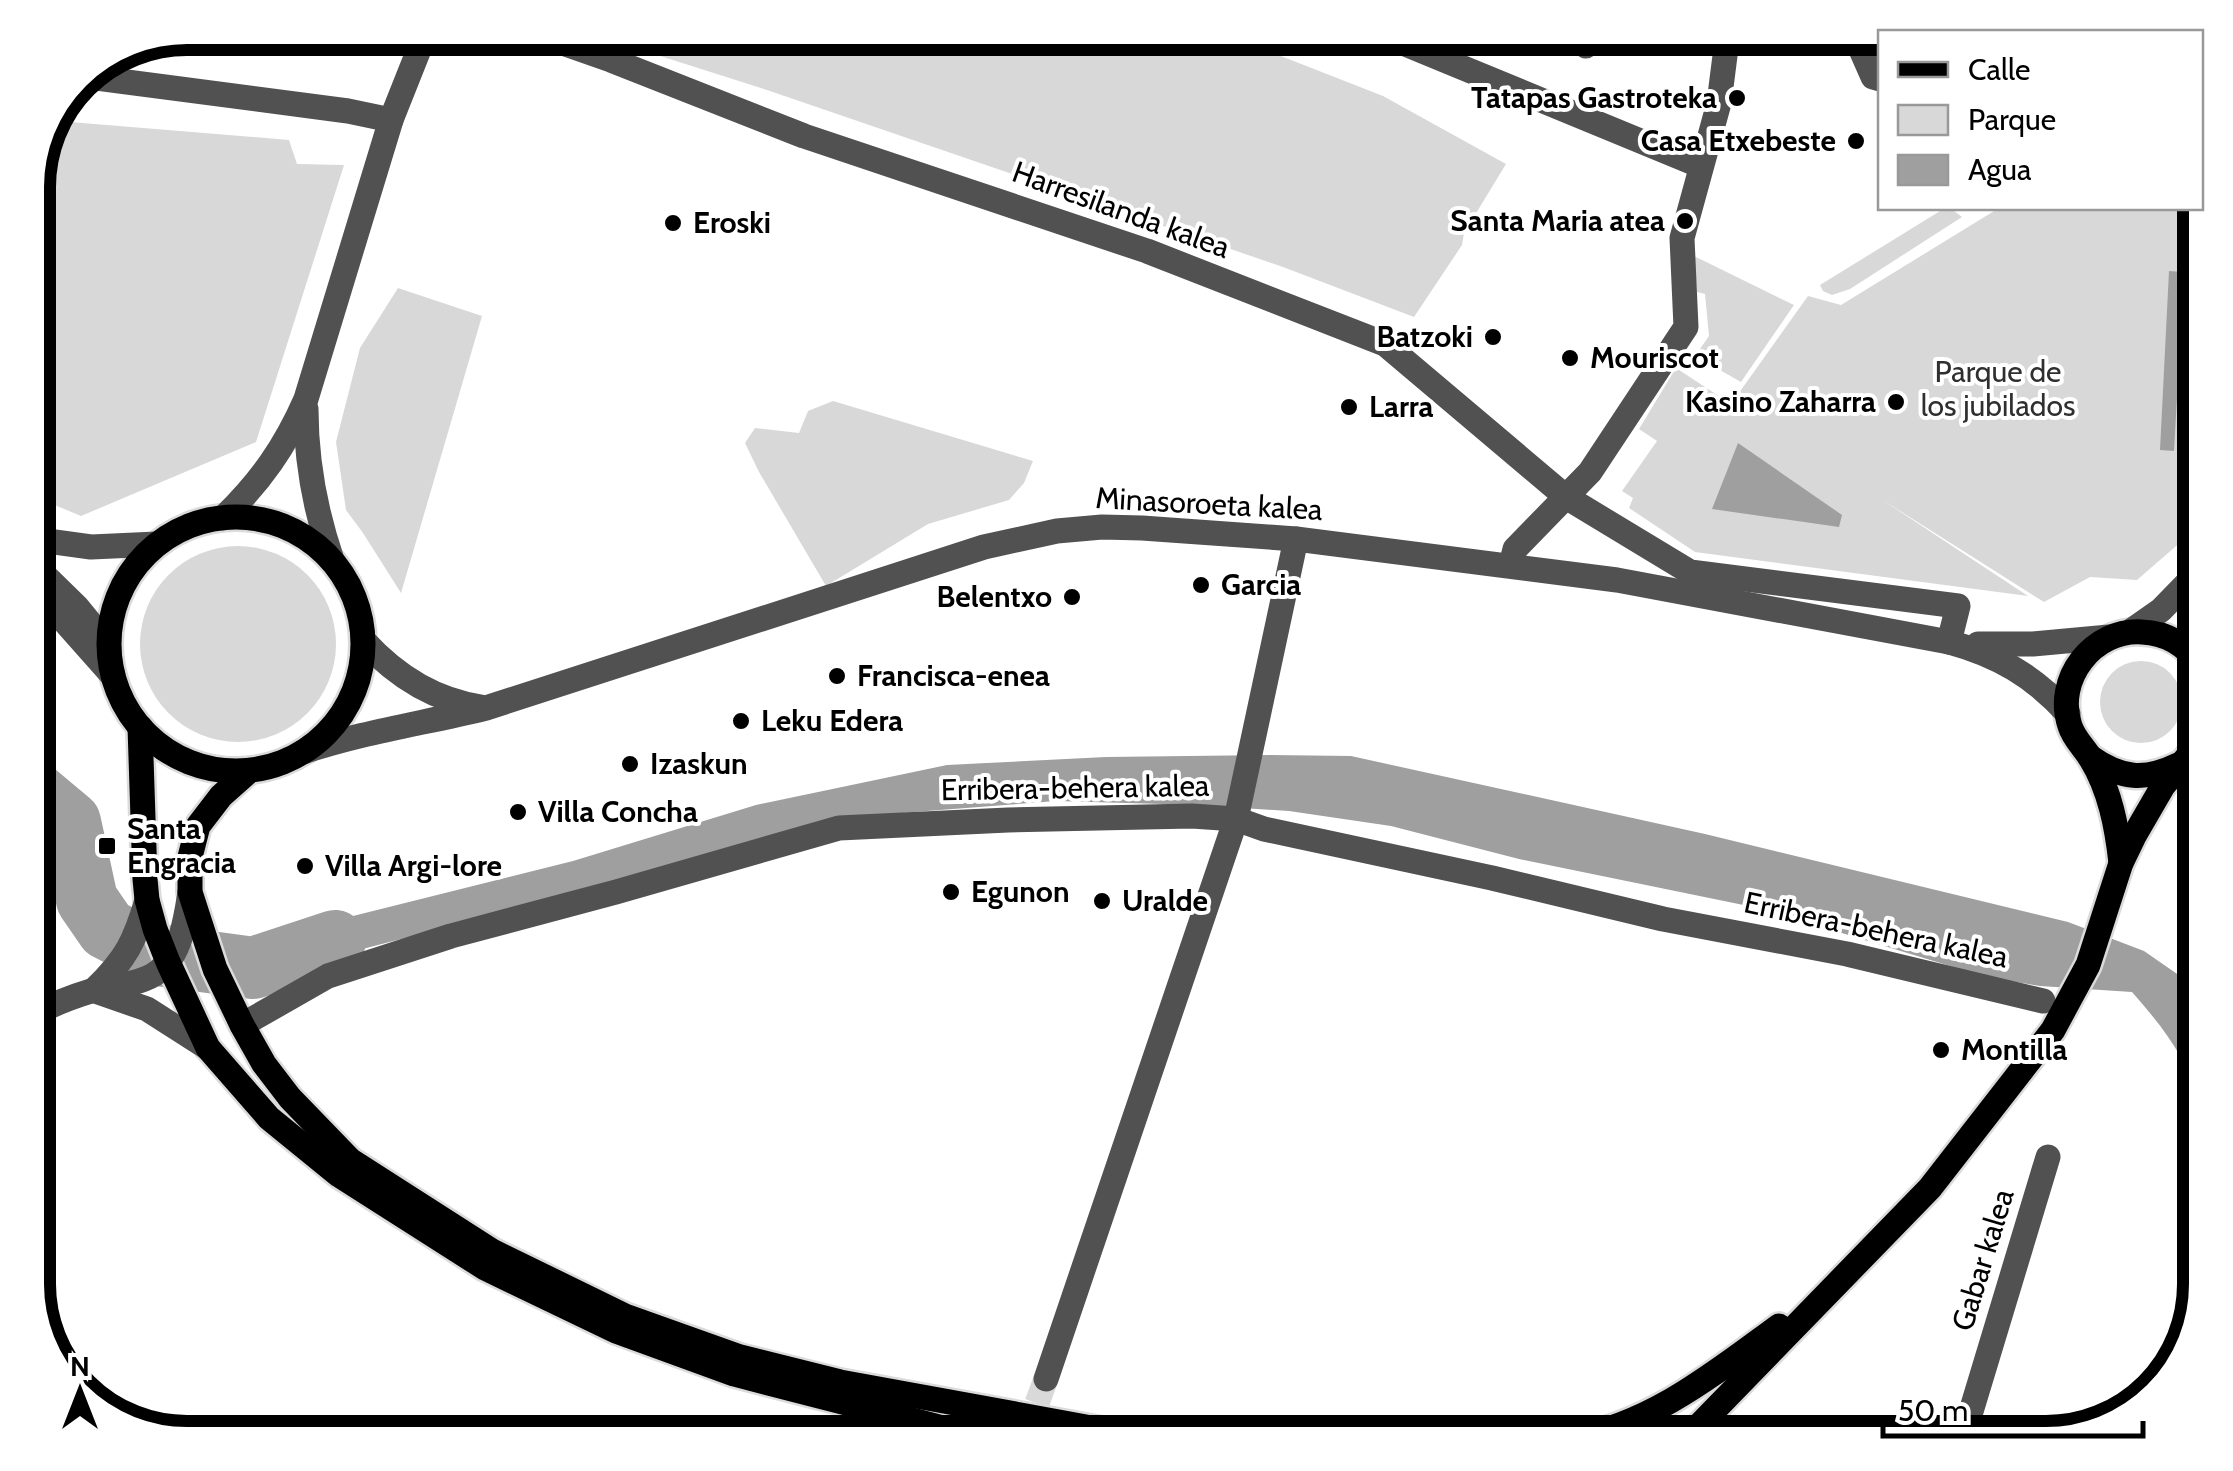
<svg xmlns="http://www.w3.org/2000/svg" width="2233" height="1471" font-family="Cabin,sans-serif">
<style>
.green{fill:#d8d8d8}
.water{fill:#9f9f9f}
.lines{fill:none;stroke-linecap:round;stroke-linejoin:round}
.river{stroke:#9f9f9f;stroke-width:62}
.minor-tunnel{stroke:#d9d9d9;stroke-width:25;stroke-dasharray:25 12;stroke-linecap:butt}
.major-casing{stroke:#dbdbdb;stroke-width:30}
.minor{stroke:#515151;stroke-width:25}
.major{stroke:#000;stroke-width:25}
.poi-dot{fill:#000;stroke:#fff;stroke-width:4}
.labels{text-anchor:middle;stroke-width:8;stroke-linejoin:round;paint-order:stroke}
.poi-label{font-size:30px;font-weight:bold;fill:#000;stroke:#fff;text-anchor:start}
.street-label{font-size:30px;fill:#000;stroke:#fff}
.park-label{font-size:30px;fill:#2f2f2f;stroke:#fff}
.rim{fill:none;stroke:#000;stroke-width:12}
</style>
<rect width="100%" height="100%" fill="#fff"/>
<g class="green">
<polygon points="588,33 1222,33 1383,96 1506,164 1464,233 1462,245 1414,317 1283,267 767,90"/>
<polygon points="58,121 289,140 297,164 344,165 256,442 81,516 33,496 33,178"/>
<polygon points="1945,208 1950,208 1962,217 1850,289 1832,295 1823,291 1820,285"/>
<polygon points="1999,208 2119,208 2200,212 2200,474 2183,540 2137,580 2090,577 2044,602 1881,499 2028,596 1695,552 1629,508 1633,498 1622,491 1657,441 1639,429 1676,368 1731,404 1808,296 1841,305"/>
<polygon points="1694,256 1794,305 1741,382 1695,356 1709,336 1705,294 1697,292"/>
<polygon points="398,288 482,316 401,593 363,533 346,510 336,442 360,348"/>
<polygon points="833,401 1033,461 1024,483 1009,500 928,524 826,586 759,472 745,443 755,428 799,433 808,411"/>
<circle cx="238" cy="644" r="98"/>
<circle cx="2141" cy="702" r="41"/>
</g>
<g class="water">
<polygon points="2169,271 2200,273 2200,291 2183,291 2174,451 2160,450"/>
<polygon points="1738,443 1842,515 1839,527 1712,509"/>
<polygon points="33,748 64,785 83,816 58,824 33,807"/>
<path d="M1270,755L1351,756L1705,834L2068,922L2144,951L2193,985L2200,994V1103C2188,1059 2162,1026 2132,992L2040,986L1986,977L1763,909L1519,859L1391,826L1289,811L1198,805L1056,801L888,814L343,954L260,985L245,947L333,921L573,861L756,805L947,765L1106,757Z"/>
</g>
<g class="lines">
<polyline class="river" points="33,791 70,822 87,900 107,929 158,955 253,968 335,941"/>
<polyline class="minor-tunnel" points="1024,1438 1046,1379"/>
<defs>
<g id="major">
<circle cx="236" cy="644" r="127"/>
<polyline points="140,727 145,879 147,900 155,929 168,962 208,1048 269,1118 339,1175 485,1268 616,1331 734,1374 982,1438"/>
<path d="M2090,757C2121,779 2145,781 2178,765"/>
<polyline points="249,771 221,796 198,826 190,857 190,892 215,969 242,1025 264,1064 290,1098 350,1160 492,1251 625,1316 740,1357 840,1382 1146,1438"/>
<path d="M2121,863C2117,827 2110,790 2091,759C2084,747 2074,739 2070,726C2054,679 2093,629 2142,632C2168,633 2186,645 2200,665"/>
<polyline points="1467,1438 1493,1435 1519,1438"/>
<path d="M1571,1438C1650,1426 1716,1372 1779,1326"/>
<polyline points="1687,1438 1930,1188 2053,1030 2088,965 2121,863 2134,836 2163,786 2200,742"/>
</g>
</defs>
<use href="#major" class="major-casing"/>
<g class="minor">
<polyline points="531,32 611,60 804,136 1147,251 1385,344 1566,497 1690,572 1958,606 1949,642"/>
<polyline points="1376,32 1701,166"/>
<polyline points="1859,32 1858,43 1873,77 1880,79"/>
<polyline points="1586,46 1587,32"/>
<polyline points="81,76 348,111 391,120"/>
<path d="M306,409C306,462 315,510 332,560"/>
<path d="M223,518C261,481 285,447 306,399L391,120L426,32"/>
<polyline points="33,539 91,547 157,544"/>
<polyline points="33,564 77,607 108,645"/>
<polyline points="1511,565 1515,549 1590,472 1686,327 1682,238 1719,103 1728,32"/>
<polyline points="33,592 57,613 112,675"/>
<polyline points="2131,631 2161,610 2200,570"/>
<path d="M364,641C396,676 433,700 481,707"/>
<polyline points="1978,644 2033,644 2109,637"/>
<path d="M303,752C363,732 425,723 486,708L984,547L1057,531L1102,527L1142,528L1296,539L1617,580L1949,642C1997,655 2034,676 2068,714"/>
<path d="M95,989C126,959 135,941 147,900"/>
<polyline points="98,992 147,1009 208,1048"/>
<path d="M33,1015C51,1005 71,997 91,991C113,984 140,986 159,971C181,954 186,918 190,892"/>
<polyline points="242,1025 328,976 451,936 616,892 839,828 1008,820 1192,816 1236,819 1264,829 1492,878 1663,919 1847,954 2043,1001"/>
<polyline points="1046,1379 1236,819 1296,539"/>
<polyline points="1963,1438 2048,1157"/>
</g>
<use href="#major" class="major"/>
</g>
<g class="poi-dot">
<circle cx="1737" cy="98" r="10"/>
<circle cx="1856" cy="141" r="10"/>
<circle cx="1685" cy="221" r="10"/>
<circle cx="673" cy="223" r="10"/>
<circle cx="1493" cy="337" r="10"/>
<circle cx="1570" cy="358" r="10"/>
<circle cx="1896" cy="402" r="10"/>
<circle cx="1349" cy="407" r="10"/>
<circle cx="1201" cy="585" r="10"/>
<circle cx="1072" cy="597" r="10"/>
<circle cx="837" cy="676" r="10"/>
<circle cx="741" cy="721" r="10"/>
<circle cx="630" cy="764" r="10"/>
<circle cx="518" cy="812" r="10"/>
<rect x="97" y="836" width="20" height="20" rx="5"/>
<circle cx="305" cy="866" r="10"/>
<circle cx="951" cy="892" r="10"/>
<circle cx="1102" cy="901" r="10"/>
<circle cx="1941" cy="1050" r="10"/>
</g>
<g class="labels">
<g class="poi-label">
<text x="1717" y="108" text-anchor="end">Tatapas Gastroteka</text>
<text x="1836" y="151" text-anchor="end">Casa Etxebeste</text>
<text x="1665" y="231" text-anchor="end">Santa Maria atea</text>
<text x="693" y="233">Eroski</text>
<text x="1473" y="347" text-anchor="end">Batzoki</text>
<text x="1590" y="368">Mouriscot</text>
<text x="1876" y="412" text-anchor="end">Kasino Zaharra</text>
<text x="1369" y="417">Larra</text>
<text x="1221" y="595">Garcia</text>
<text x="1052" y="607" text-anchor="end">Belentxo</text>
<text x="857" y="686">Francisca-enea</text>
<text x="761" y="731">Leku Edera</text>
<text x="650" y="774">Izaskun</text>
<text x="538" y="822">Villa Concha</text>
<text x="127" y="839">Santa<tspan x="127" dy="34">Engracia</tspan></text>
<text x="325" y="876">Villa Argi-lore</text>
<text x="971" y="902">Egunon</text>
<text x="1122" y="911">Uralde</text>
<text x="1961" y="1060">Montilla</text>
</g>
<g class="street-label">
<text transform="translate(1121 210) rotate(20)" y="10">Harresilanda kalea</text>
<text transform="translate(1209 504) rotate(3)" y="10">Minasoroeta kalea</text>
<text transform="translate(1075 788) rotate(-1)" y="10">Erribera-behera kalea</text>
<text transform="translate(1876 930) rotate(12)" y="10">Erribera-behera kalea</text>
<text transform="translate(1983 1260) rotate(-73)" y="10">Gabar kalea</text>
</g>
<g class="park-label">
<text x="1998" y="382">Parque de<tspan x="1998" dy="34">los jubilados</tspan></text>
</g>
</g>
<path d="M0 0H2233V1471H0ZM187 50H2046A137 137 0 0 1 2183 187V1284A137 137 0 0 1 2046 1421H187A137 137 0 0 1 50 1284V187A137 137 0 0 1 187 50Z" fill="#fff" fill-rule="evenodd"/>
<path class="rim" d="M187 50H2046A137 137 0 0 1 2183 187V1284A137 137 0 0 1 2046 1421H187A137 137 0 0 1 50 1284V187A137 137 0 0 1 187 50Z"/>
<rect x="1878" y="30" width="325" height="180" fill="#ffffff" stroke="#999999" stroke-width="2.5"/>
<rect x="1898" y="62" width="50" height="15" fill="#000000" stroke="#999999" stroke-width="2.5"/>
<text x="1968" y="80" font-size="30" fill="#000000">Calle</text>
<rect x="1898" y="105" width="50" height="30" fill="#d8d8d8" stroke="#999999" stroke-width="2.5"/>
<text x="1968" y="130" font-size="30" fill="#000000">Parque</text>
<rect x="1898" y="155" width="50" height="30" fill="#9f9f9f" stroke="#999999" stroke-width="2.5"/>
<text x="1968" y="180" font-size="30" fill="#000000">Agua</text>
<g transform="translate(80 1391)" stroke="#ffffff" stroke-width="8" paint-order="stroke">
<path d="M0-8L18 38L0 25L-18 38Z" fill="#000000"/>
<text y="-15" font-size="28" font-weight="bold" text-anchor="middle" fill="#000000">N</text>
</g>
<path d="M1883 1421v15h260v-15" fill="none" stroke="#000000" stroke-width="5"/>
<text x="1898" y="1421" font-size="30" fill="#000000" stroke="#ffffff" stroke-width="8" paint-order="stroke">50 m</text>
</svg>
